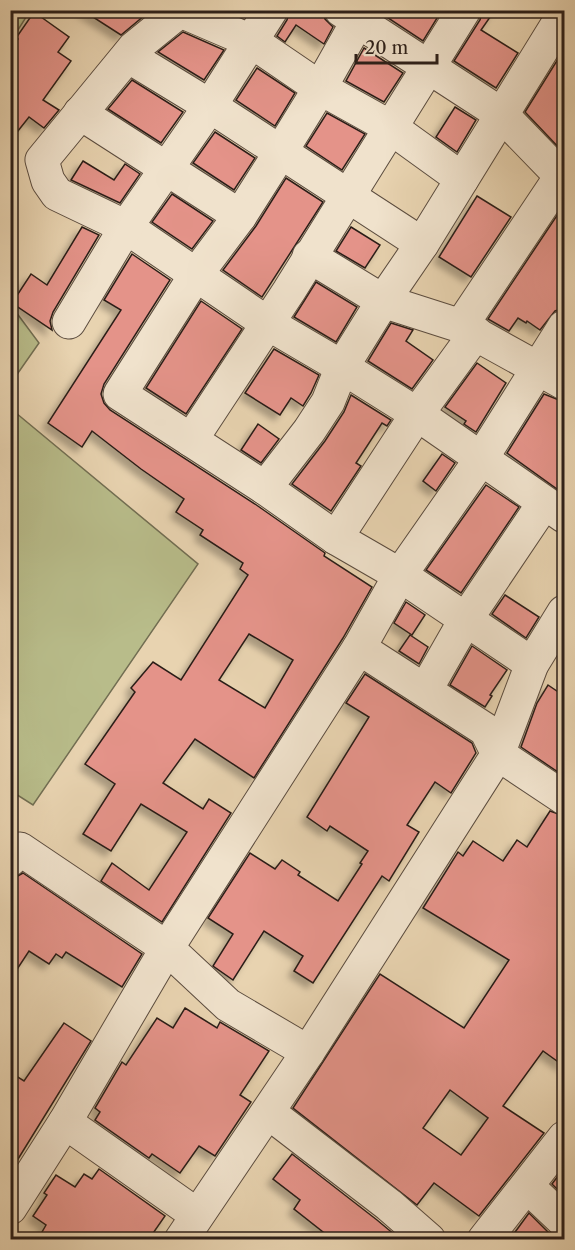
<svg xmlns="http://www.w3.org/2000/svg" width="575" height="1250" font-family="'Libre Caslon Text',serif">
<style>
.green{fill:#b8bc8a;stroke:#726e52;stroke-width:1.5}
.building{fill:#e49389;stroke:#2c1f19;stroke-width:1.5;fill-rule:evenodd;filter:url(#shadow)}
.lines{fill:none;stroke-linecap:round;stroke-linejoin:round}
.minor-casing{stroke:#5b4c3f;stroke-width:35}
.minor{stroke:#f0e2cc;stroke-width:33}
</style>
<defs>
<filter id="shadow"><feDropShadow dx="-5.5" dy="5.5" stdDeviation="3" flood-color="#0004"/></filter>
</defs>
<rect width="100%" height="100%" fill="#e8d3b0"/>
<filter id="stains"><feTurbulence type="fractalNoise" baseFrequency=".00333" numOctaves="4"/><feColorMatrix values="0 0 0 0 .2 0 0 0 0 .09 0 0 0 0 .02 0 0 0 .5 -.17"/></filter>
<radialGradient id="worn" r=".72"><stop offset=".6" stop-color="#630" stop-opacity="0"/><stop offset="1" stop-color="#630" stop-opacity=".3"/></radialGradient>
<g class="green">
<path d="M13 10 30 11 11 41V14Z"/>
<path d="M10 304 39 343 11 383 10 382Z"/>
<path d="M10 408 198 564 33 805 11 791Z"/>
</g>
<g class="building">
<path d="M82 10H151L121 35Z"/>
<path d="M290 10H323L325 19 333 27 324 44 296 25 285 42 277 36 287 20Z"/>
<path d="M383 10H442L423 41 382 14Z"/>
<path d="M483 10H495L481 30 518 53 496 88 454 61 480 20Z"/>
<path d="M34 12 69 37 58 52 71 61 43 100 59 110 44 128 29 117 10 141V51L18 39 16 38Z"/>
<path d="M183 32 224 50 204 80 158 52Z"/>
<path d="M364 48 403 73 384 102 346 81Z"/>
<path d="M558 59 564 63V153L525 112Z"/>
<path d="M257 68 295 93 275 126 236 100Z"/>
<path d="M132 80 183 112 161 143 108 109Z"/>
<path d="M455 107 476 120 457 152 436 137Z"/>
<path d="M327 113 365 134 342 170 306 146Z"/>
<path d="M215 132 255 158 234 190 193 163Z"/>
<path d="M83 161 114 180 125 164 140 174 120 203 71 180Z"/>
<path d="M286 178 323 202 262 297 223 270 256 226Z"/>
<path d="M172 194 213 221 192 249 152 222Z"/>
<path d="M477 196 511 217 471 277 439 257Z"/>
<path d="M564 205V308L555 311 540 330 527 321 526 323 518 318 509 331 488 319Z"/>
<path d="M82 227 99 235 53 312 50 321 52 330 12 303 31 274 47 285Z"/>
<path d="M351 227 380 245 365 268 336 251Z"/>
<path d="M132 254 170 280 104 384 101 394 104 403 110 410 255 504 325 553 324 556 372 587 343 638 254 778 195 739 163 783 203 809 209 799 231 813 162 922 101 881 112 863 149 890 187 832 141 804 111 851 83 834 115 784 85 764 135 692 131 688 153 662 181 680 248 575 240 569 243 563 200 535 203 530 176 512 184 499 141 469 92 431 82 447 48 423 121 310 104 300ZM249 634 293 660 265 708 219 680Z"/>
<path d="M316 282 357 307 336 342 294 317Z"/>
<path d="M201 301 242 329 186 414 146 388Z"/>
<path d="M391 323 413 330 406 341 433 360 412 389 368 361Z"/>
<path d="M274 349 319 375 311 393 303 406 291 398 280 415 245 393Z"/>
<path d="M477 363 506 383 476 432 464 424 466 421 445 407Z"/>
<path d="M544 394 564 402V494L507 453Z"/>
<path d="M351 395 391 420 387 426 382 423 356 463 361 466 331 511 292 484 325 441 344 412Z"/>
<path d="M258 424 279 439 261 463 241 450Z"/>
<path d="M442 454 455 463 436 491 423 481Z"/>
<path d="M486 485 519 507 461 593 426 570Z"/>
<path d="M505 595 539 617 526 638 492 614Z"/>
<path d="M406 602 425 615 412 635 394 623Z"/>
<path d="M410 635 428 647 419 664 399 651Z"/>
<path d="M472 646 507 670 490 695 492 696 485 707 450 685Z"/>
<path d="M365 674 472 743 476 753 451 793 435 782 407 825 419 832 389 881 382 876 313 983 294 971 303 956 264 931 233 980 213 966 233 934 208 918 250 853 275 869 282 860 300 872 298 875 338 901 362 864 360 863 368 851 330 826 327 831 307 817 369 717 346 703Z"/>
<path d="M548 685 564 696V776L521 747 537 703Z"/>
<path d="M550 811 564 816V1066L543 1051 503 1106 544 1133 479 1216 434 1183 417 1205 293 1108 380 974 464 1028 509 960 423 908 458 852 463 856 473 841 503 861 517 840 527 847ZM450 1090 488 1118 461 1155 423 1128Z"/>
<path d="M23 873 142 954 122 987 66 952 62 958 56 954 49 964 29 951 10 980V883L14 878Z"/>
<path d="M185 1008 217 1028 220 1022 269 1051 240 1095 251 1102 215 1156 199 1146 180 1173 152 1154 149 1158 95 1120 100 1112 95 1108 122 1062 126 1065 157 1018 173 1028Z"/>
<path d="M64 1023 91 1041 10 1172V1072L24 1081Z"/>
<path d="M292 1154 377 1220 395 1235 392 1239H332L294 1209 300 1200 273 1179Z"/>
<path d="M564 1168V1196L552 1184Z"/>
<path d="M99 1169 165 1216 149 1239H38L46 1225 33 1216 47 1195 44 1193 56 1175 75 1187 84 1174 92 1179Z"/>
<path d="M529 1213 550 1234 545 1239H510Z"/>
</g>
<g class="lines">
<defs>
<g id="minor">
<path d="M181 10 134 48 42 160 48 181 57 194 126 227 267 323 342 367 417 414 564 516"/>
<path d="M341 10 501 114 564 179"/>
<path d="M364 10 320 88 280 153 240 216 195 276 120 394 265 488 336 538 400 575 532 664"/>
<path d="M181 11 251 41 320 88 390 127 462 179"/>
<path d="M128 56 210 106 422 244"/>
<path d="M80 113 240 216"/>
<path d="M309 256 383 301 461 326 564 383"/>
<path d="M69 322 126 227 210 106 271 10"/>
<path d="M461 326 564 172"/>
<path d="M191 440 289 291 464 10"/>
<path d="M265 488 309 431 328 402 342 367 383 301 422 244 564 14"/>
<path d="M336 538 417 414 476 333"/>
<path d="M359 648 486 730 498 754 564 798"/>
<path d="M426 689 466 619 544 503"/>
<path d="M10 860 20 849 167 948 228 1005 308 1052"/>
<path d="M268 1112 389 1205 429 1240"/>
<path d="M65 1122 197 1215"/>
<path d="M527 1186 564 1221"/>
<path d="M10 1208 65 1122 167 948 359 648 400 575 481 459 564 327"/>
<path d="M181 1240 308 1052 498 754 532 664 564 612"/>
<path d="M484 1240 564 1138"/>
</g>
</defs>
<use href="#minor" class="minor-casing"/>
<use href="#minor" class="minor"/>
</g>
<rect width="575" height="1250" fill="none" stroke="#e8d3b0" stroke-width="36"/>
<rect x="12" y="12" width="551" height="1226" fill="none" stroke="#2c1f19" stroke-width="3"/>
<rect x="18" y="18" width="539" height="1214" fill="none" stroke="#2c1f19" stroke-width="1.5"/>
<path d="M356 54v9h81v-9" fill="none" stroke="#2c1f19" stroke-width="3"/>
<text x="365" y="54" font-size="18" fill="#2c1f19" stroke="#f0e2cc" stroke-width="4.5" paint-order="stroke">20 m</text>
<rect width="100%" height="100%" filter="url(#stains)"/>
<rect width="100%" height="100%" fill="url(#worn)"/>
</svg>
